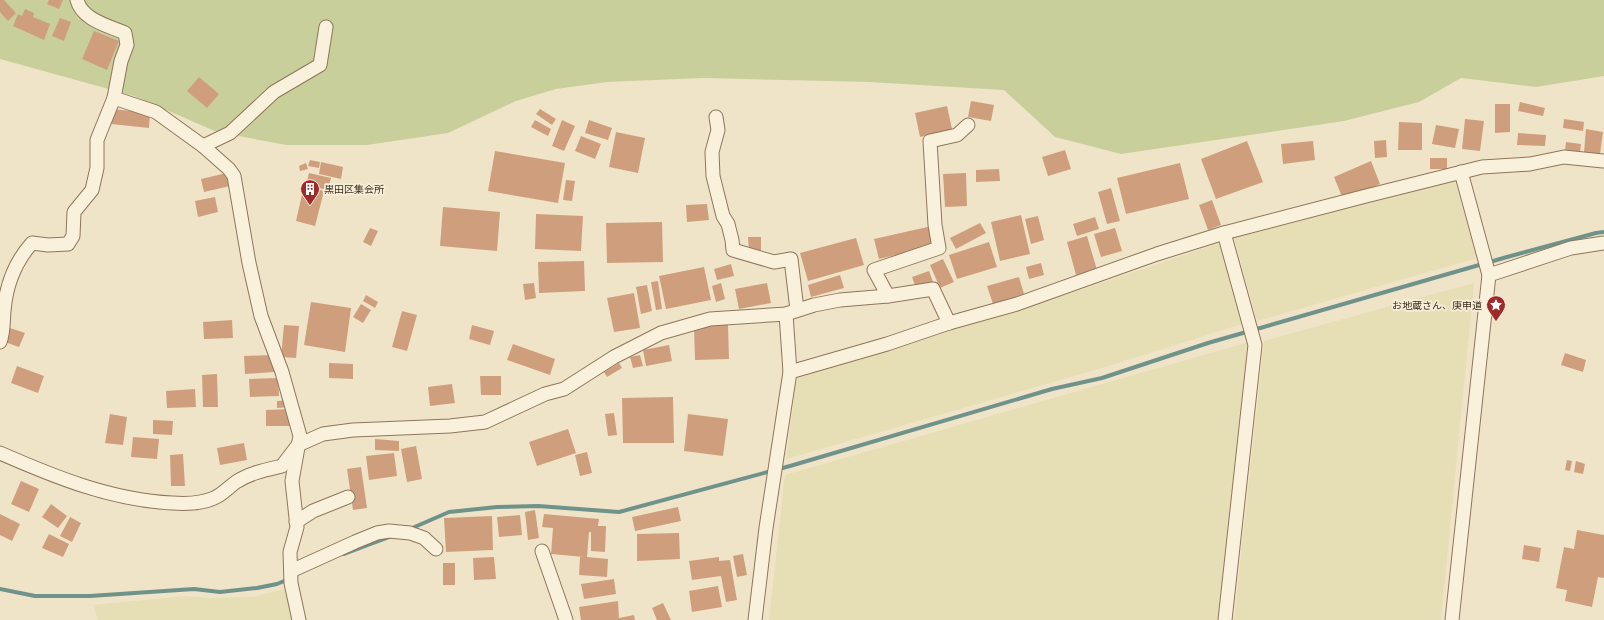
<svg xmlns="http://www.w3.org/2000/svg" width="1604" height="620" font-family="'Playfair Display','Noto Sans JP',serif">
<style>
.farmland{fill:#e6deb5}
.green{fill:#c9cf9b}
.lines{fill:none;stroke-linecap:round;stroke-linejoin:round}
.stream{stroke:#6f938a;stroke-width:4}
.building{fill:#cf9f7d}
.minor-casing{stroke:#8d765c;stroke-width:15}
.minor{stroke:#faf1dc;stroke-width:13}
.labels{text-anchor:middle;stroke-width:3.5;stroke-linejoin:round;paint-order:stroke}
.poi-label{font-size:10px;fill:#3d2e20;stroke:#f7eed8;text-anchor:start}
</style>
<rect width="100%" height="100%" fill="#f0e4c8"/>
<g class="farmland">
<path d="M1455 181 1477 258 1257 321 1234 238Z"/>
<path d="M1219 243 1242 324 1102 368 786 459 797 377 1075 292Z"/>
<path d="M1474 283 1441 620H1234L1264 341Z"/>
<path d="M1249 342 1218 620H769L785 475Z"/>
<path d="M285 588 292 620H98L93 605 185 596 206 598 255 597Z"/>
</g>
<path class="green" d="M0 0H1604V76L1536 87 1461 78 1419 102 1344 121 1121 154 1055 137 1004 90 869 82 703 78 607 82 556 89 516 101 448 133 367 145H286L217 132 134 96 0 59Z"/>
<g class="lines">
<g class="stream">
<path d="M410 529 449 512 497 507 538 506 619 512 790 466 1052 389 1102 378 1208 343 1507 257 1596 233 1604 232"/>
<path d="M344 554 392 536"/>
<path d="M0 589 35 596H90L194 589 220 592 257 588 277 584 289 579"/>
</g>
</g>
<g class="building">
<path d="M0 0H4L16 13 8 21 0 12Z"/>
<path d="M49 0H63L59 9 47 4Z"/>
<path d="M25 9 34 13 33 17 50 24 44 40 13 26 18 14 22 16Z"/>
<path d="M60 18 71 22 64 41 52 36Z"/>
<path d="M94 31 119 41 107 70 82 59Z"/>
<path d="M199 77 219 94 207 108 187 91Z"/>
<path d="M971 101 994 105 991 121 968 117Z"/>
<path d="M1520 102 1545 108 1543 116 1518 111Z"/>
<path d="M1495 104H1510V132L1495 133Z"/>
<path d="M947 106 952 129 920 137 915 113Z"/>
<path d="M113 109 150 113 149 128 111 124Z"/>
<path d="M540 109 556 119 552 125 536 114Z"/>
<path d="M1465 119 1484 121 1480 151 1462 149Z"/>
<path d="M1564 119 1584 122 1583 131 1563 128Z"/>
<path d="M535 120 551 129 548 136 531 127Z"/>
<path d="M562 120 575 126 564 151 552 146Z"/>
<path d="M589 120 612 128 608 140 585 133Z"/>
<path d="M1399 122 1422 123V150H1398Z"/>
<path d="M1436 125 1459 129 1455 148 1432 144Z"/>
<path d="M1586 129 1603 132 1600 154 1584 152Z"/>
<path d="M616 132 645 138 638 173 609 167Z"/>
<path d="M1518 133 1546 135 1545 146 1517 145Z"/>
<path d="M581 136 601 144 595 159 575 151Z"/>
<path d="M1386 140 1387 157 1375 158 1374 141Z"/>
<path d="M1247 141 1263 182 1216 199 1201 159Z"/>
<path d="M1313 141 1315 160 1283 164 1281 144Z"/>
<path d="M1566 142 1581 144 1580 153 1565 151Z"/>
<path d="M1065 150 1071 169 1048 176 1042 157Z"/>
<path d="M495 151 565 163 558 203 488 191Z"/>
<rect x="1430" y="158" width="17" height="11"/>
<path d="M310 160 320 162 319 168 308 166Z"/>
<path d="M1371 161 1380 184 1343 199 1334 177Z"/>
<path d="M321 162 343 167 341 179 319 174Z"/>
<path d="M306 163 308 169 300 171 299 166Z"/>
<path d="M1180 163 1189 199 1126 214 1117 178Z"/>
<path d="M999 169 1000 181 976 182V170Z"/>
<path d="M227 173 230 186 204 192 201 179Z"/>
<path d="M309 173 331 178 328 190 306 185Z"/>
<path d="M966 173 967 206 945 207 943 174Z"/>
<path d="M566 180 575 181 572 201 563 200Z"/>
<path d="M304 186 324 191 315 226 296 221Z"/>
<path d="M1111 188 1120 221 1107 224 1098 192Z"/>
<path d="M215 197 218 212 198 217 195 201Z"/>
<path d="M1212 200 1221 225 1208 230 1199 205Z"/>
<path d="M707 204 709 220 687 222 686 205Z"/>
<path d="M443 207 500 212 497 251 440 246Z"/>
<path d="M536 214 583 216 581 251 535 249Z"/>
<path d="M1021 215 1030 254 1000 261 991 222Z"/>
<path d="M1038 216 1044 240 1031 244 1025 219Z"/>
<path d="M1095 217 1099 229 1077 236 1073 224Z"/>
<path d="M662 222 663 262 607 263 606 223Z"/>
<path d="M980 223 986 233 956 249 950 238Z"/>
<path d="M932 226 937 245 879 259 874 239Z"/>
<path d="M370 228 378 231 371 246 363 242Z"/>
<path d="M1115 228 1122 251 1101 257 1094 234Z"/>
<path d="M1087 236 1097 270 1076 275 1067 242Z"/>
<path d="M748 237H761V251H749Z"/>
<path d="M856 238 864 265 808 281 800 253Z"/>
<path d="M989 242 997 267 957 279 949 255Z"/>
<path d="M943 259 954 282 940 288 930 265Z"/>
<path d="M584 261 585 291 539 293 538 262Z"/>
<path d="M1041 263 1044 275 1029 279 1026 267Z"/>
<path d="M731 264 734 276 717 280 714 269Z"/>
<path d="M704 267 711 300 666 309 659 276Z"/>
<path d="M929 271 933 282 916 288 912 277Z"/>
<path d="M840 275 844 288 811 297 808 285Z"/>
<path d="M1019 277 1024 294 993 304 987 286Z"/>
<path d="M658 281 662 309 656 310 651 282Z"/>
<path d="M534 283 536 298 525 300 523 284Z"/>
<path d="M721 283 725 299 716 302 712 286Z"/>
<path d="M767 283 771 303 739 309 735 289Z"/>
<path d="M647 285 652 311 641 314 636 287Z"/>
<path d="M634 293 640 328 614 332 607 298Z"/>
<path d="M366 295 378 302 375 308 363 301Z"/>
<path d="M311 302 351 308 345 352 304 345Z"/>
<path d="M361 304 371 310 363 323 353 317Z"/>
<path d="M402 311 417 315 407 351 392 347Z"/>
<path d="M232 320 233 338 204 339 203 322Z"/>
<path d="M284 325 299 326 296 358 281 357Z"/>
<path d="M472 325 494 331 490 345 469 339Z"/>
<path d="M728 325 729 359 695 360 694 326Z"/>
<path d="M10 328 25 333 19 347 5 342Z"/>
<path d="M513 344 555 359 550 375 507 360Z"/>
<path d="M669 345 672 361 646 366 643 350Z"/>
<path d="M1565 353 1586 360 1583 372 1561 365Z"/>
<path d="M272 355 274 372 245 374 244 356Z"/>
<path d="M640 355 643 366 633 368 630 357Z"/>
<path d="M329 363 353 364V379L329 378Z"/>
<path d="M619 363 622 368 607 377 604 372Z"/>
<path d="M17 366 44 376 38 393 11 383Z"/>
<path d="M217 374 218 407H203L202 375Z"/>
<path d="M480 376H501V395H481Z"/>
<path d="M278 378 279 396 250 397 249 379Z"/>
<path d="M452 384 455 403 430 406 428 387Z"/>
<path d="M195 389 196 407 167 408 166 391Z"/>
<path d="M673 397 674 443H623L622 398Z"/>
<path d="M290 400V407L277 408V401Z"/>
<path d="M291 409 292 426H266V410Z"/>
<path d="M614 413 617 435 608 436 605 414Z"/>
<path d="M110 414 127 417 123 445 105 443Z"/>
<path d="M688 414 728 419 723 456 684 451Z"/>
<path d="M153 420 173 421 172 435 153 434Z"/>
<path d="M568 429 576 453 537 466 529 442Z"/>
<path d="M133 437 159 439 157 459 131 457Z"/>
<path d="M375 439 399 441V451L375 450Z"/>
<path d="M244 443 247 460 220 465 217 448Z"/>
<path d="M416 446 422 479 407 482 401 449Z"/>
<path d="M587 452 592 473 580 476 575 455Z"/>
<path d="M394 453 397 476 369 480 366 456Z"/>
<path d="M183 454 185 486H171L170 455Z"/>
<path d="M1567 460 1572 461 1570 471 1565 470Z"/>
<path d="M1576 461 1585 464 1583 474 1574 472Z"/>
<path d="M361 467 367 508 353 510 347 469Z"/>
<path d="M21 481 39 489 29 512 11 504Z"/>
<path d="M51 504 67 516 58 528 42 517Z"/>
<path d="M678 507 681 521 635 531 632 517Z"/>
<path d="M535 510 539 538 528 540 525 512Z"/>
<path d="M0 514 20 524 12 541 0 535Z"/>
<path d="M544 514 599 519 598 526H606L605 552 591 551V532H589L587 557 608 559 607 577 579 575 580 557H584L551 554 553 528 542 527Z"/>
<path d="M520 515 522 535 499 537 497 517Z"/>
<path d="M492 516 493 550 446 552 444 518Z"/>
<path d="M70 517 81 523 72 542 60 536Z"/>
<path d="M1577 530 1604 535V578L1598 577 1592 607 1565 601 1567 590 1556 588 1564 547 1574 549Z"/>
<path d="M679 533 680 559 637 561V534Z"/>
<path d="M49 534 69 544 63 557 42 548Z"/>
<path d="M1524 545 1541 548 1539 562 1522 559Z"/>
<path d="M743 554 747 575 737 577 733 556Z"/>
<path d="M494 557 496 579 474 580 473 558Z"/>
<path d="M719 557V561L730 560 737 600 726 602 721 576 692 580 689 561Z"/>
<rect x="443" y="563" width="12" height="22"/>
<path d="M614 579 616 594 584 599 581 584Z"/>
<path d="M718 586 722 607 692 612 689 591Z"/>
<path d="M618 601 619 618 634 615 635 620H581L579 607Z"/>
<path d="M663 603 671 620H657L652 608Z"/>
</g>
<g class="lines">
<defs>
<g id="minor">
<path d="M114 98 156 112 203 146 229 169 234 176 249 263 261 316 282 372 300 436 292 481 297 527 290 552 291 583 299 620"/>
<path d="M716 117 718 130 712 152 713 176 723 216 728 224 732 240 733 250 774 262 791 259 797 310"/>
<path d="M203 146 230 133 274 92 320 65 326 27"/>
<path d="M1224 233 1255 345 1225 620"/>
<path d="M1489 275 1571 248 1604 243"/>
<path d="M888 296 874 270 939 248 935 225 930 141 957 135 968 125"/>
<path d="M0 342C4 331 3 322 4 311 6 286 15 262 32 243L48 245 68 244 73 236 74 212 92 190 97 168V140L114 98 121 61 127 45 125 33C109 26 82 20 77 0"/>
<path d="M790 372 887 344 949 323 1017 304 1157 254 1224 233 1366 196 1482 167 1530 164 1564 157 1603 161"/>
<path d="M0 453C55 477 111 500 172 503 186 504 201 504 214 498 222 495 229 487 236 482 250 473 265 470 282 466L298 445 323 434 353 430 450 426 485 422 545 394 564 389 614 357 661 333 710 319 786 314 814 305 840 300 888 296 933 289 949 323"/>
<path d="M296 522 313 511 348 497"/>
<path d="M542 551 566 620"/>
<path d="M291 571 355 542 377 533 389 531 410 533 424 538 436 549"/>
<path d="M755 620 766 528 790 372 786 314"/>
<path d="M1452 620 1489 275 1461 172"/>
</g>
</defs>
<use href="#minor" class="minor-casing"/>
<use href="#minor" class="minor"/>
</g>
<defs>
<symbol id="building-pin" viewBox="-11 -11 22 30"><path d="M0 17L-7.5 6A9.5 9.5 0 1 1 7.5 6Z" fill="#9e2a2b" stroke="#f7eed8"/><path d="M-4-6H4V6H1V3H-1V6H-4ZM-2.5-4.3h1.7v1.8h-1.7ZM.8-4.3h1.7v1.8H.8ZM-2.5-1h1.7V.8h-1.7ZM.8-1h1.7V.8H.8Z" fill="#fff"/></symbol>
<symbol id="sight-pin" viewBox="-11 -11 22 30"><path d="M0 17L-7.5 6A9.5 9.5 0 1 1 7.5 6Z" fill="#9e2a2b" stroke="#f7eed8"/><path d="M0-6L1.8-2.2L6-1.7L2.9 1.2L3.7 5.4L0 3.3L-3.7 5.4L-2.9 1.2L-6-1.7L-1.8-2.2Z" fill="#fff"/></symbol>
</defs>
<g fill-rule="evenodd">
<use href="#building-pin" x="299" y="178" width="22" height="30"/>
<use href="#sight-pin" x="1485" y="294" width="22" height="30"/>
</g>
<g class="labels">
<g class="poi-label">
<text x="324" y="193">黒田区集会所</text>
<text x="1482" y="309" text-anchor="end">お地蔵さん、庚申道</text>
</g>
</g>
</svg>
